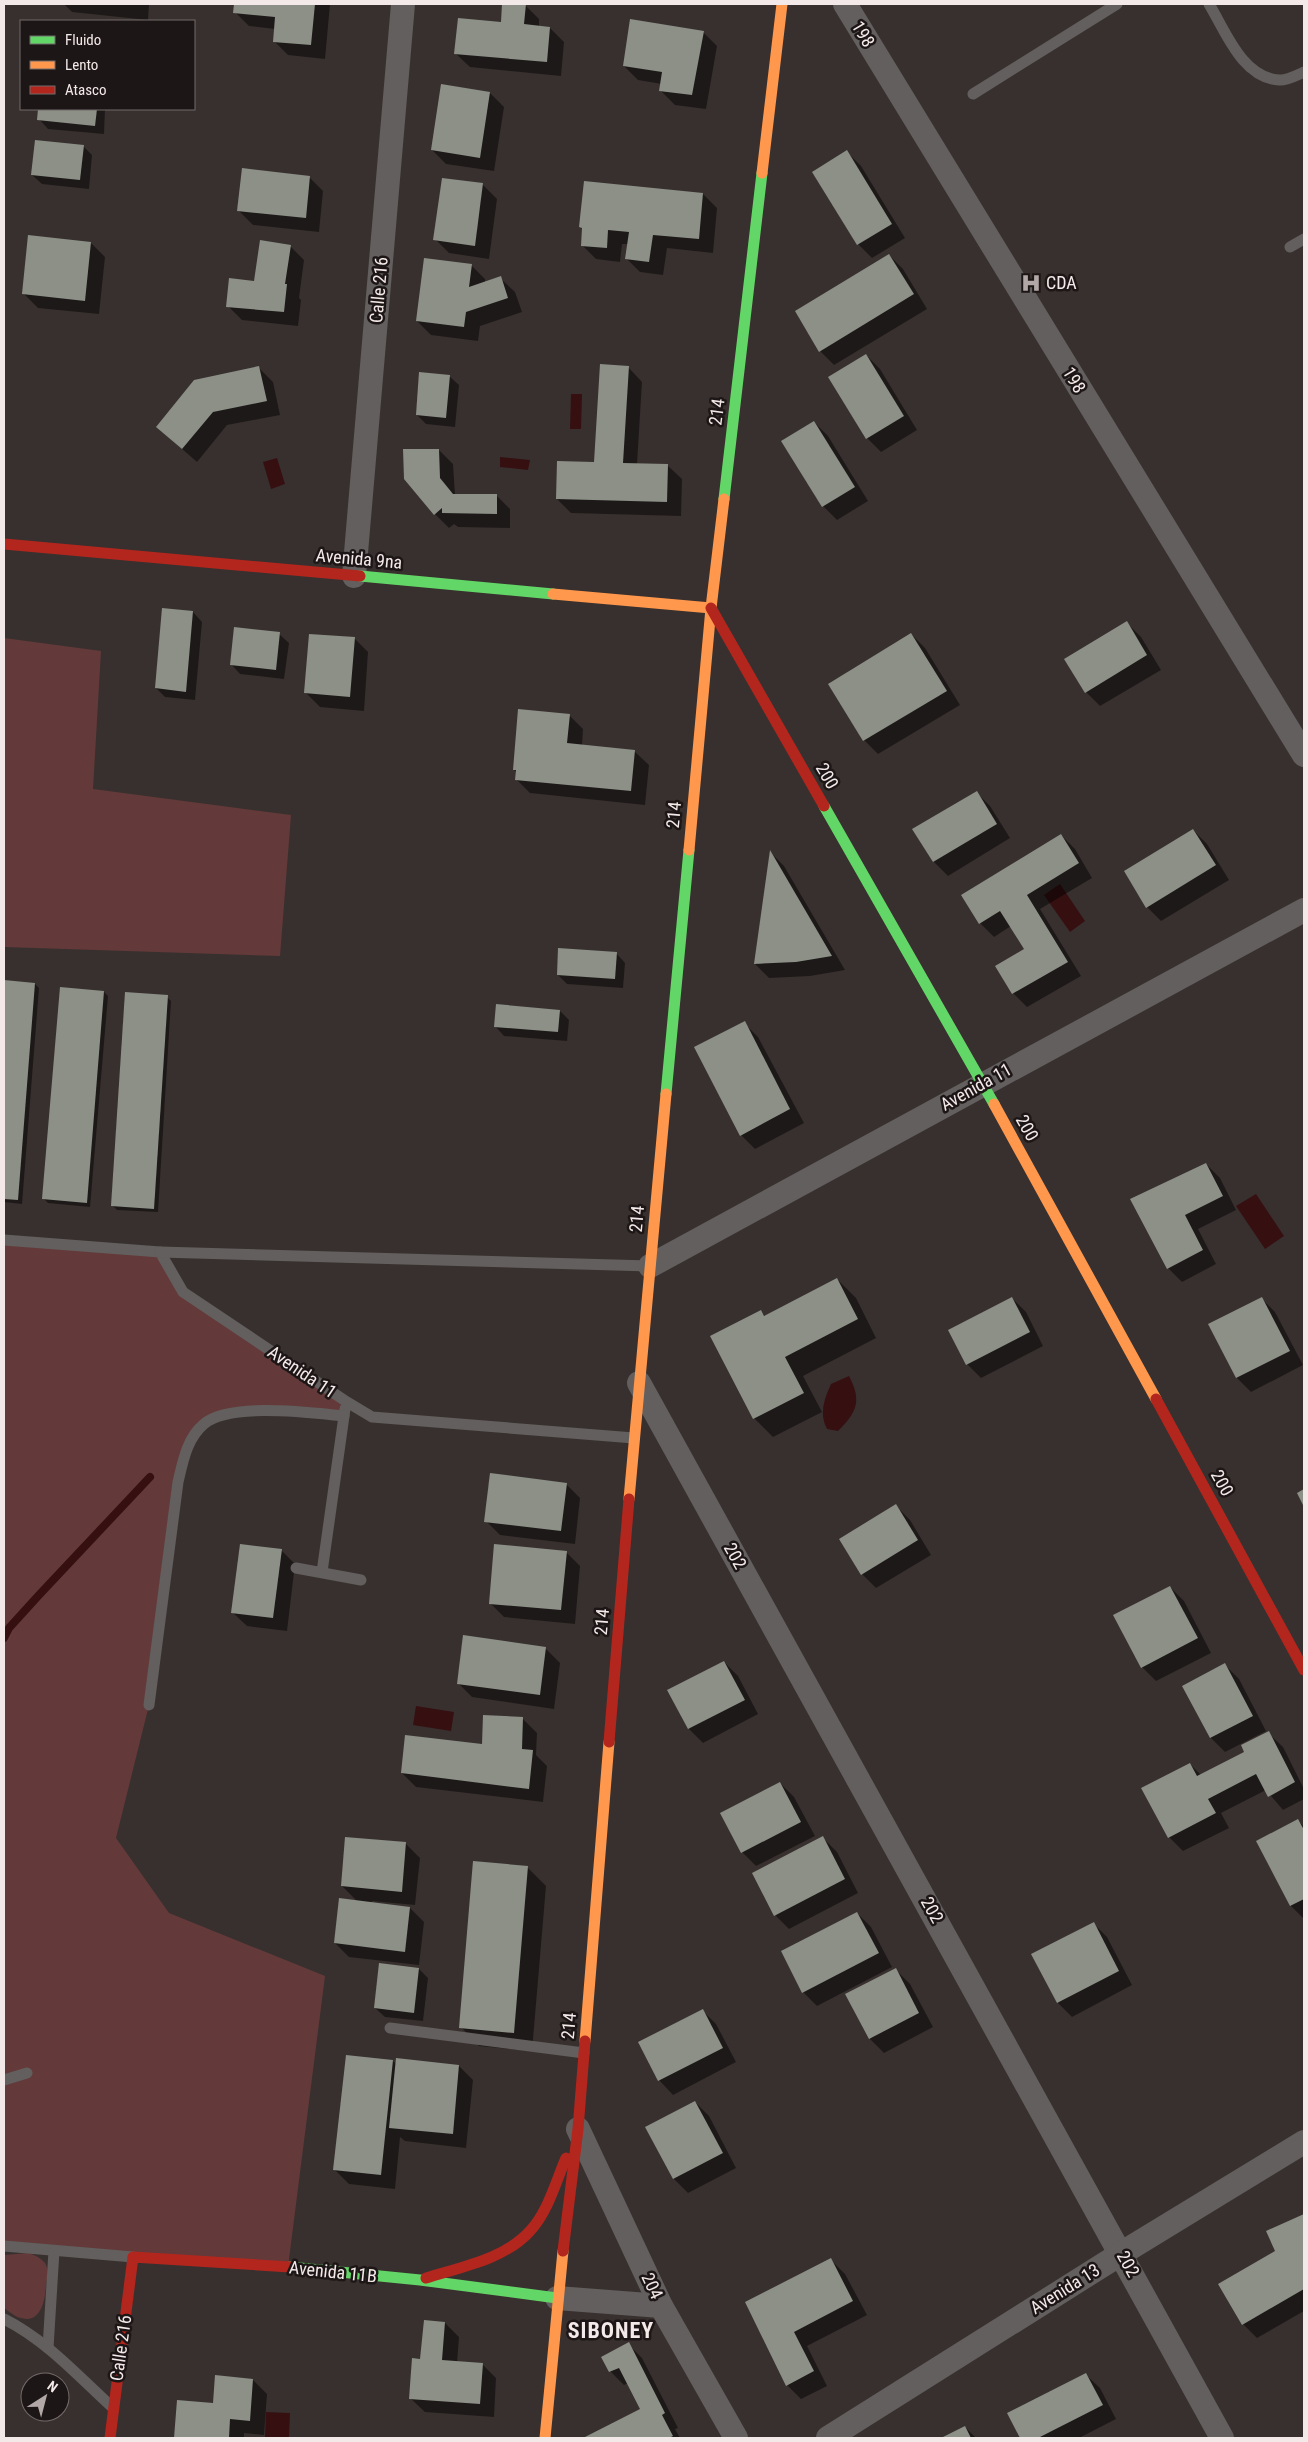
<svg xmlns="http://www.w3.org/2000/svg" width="1308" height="2442" font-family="'Roboto Condensed',sans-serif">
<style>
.green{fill:#633a39}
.water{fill:#360f11}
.shadow{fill:#0007}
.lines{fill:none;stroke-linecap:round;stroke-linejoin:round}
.stream{stroke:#360f11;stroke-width:8}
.building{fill:#8c9087}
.lane{stroke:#625f5e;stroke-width:11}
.street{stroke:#625f5e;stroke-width:24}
.fast{stroke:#63d668;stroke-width:11}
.slow{stroke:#ff974d;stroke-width:11}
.jam{stroke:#b3261e;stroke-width:11}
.labels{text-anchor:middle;stroke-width:5;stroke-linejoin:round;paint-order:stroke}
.street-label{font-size:18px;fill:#f4e9e9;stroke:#1d1616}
.poi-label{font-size:18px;fill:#f4e9e9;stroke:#1d1616;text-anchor:start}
.district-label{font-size:22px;font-weight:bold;letter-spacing:1px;fill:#f4e9e9;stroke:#1d1616}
</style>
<rect width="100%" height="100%" fill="#38302e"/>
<g class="green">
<path d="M4 638 101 651 93 789 291 815 280 956 4 947Z"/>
<path d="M4 1244 160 1252 184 1292 347 1402 344 1416 254 1411 206 1423 187 1449 149 1705 116 1838 169 1913 325 1976 288 2267 4 2244Z"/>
<path d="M28 2253C34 2255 40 2257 45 2263 49 2269 47 2279 46 2286 45 2300 41 2324 21 2318 15 2317 9 2311 4 2308V2255Z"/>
</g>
<g class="water">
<path d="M571 394H582L581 429H570Z"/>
<path d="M500 457 530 460 528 470 500 467Z"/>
<path d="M277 458 285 484 271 489 263 462Z"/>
<path d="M1060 884 1085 921 1070 932 1044 895Z"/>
<path d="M1256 1194 1284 1236 1265 1249 1236 1206Z"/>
<path d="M849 1376C862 1401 857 1412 838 1431L827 1429C819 1414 824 1399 831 1384Z"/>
<path d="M416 1706 454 1712 451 1731 413 1725Z"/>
<path d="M266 2412 290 2413 289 2438H265Z"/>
</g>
<g class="shadow">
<path d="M64 4H149L148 20 72 12Z"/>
<path d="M236 4H330L325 59 288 55 274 41 275 29 249 26 235 12Z"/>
<path d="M503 4 525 5 539 19V27L550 28 564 42 561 76 470 67 455 53 502 23Z"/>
<path d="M703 32 717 46 706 109 675 105 661 91 662 84 638 80 624 66Z"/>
<path d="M490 93 504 107 494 171 446 164 432 150Z"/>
<path d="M40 109H105L104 134 48 129 39 119Z"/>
<path d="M83 146 92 155 89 189 42 184 32 175Z"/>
<path d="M847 152 861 166 905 238 872 258 858 244Z"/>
<path d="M309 177 323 191 319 232 253 225 239 211Z"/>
<path d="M443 179 483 185 497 199 489 259 449 253 435 239Z"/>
<path d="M703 194 717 208 713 253 667 248 663 275 640 272 626 258 628 244H622L620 262 596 259 582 245 583 230 581 227Z"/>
<path d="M91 243 105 257 99 314 38 308 24 294Z"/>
<path d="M290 246 304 260 299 298 301 300 298 326 242 320 228 306 255 282Z"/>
<path d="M889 255 903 269 927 309 834 365 820 351Z"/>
<path d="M471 265 485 279V283L500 278 515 292 522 312 480 326 478 341 431 335 417 321Z"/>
<path d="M866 355 880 369 917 430 881 452 867 438 829 377Z"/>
<path d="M628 367 642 382 637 464 667 465 682 479 681 516 571 513 557 499 595 463Z"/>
<path d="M259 368 273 382 280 415 227 425 197 462 157 427Z"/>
<path d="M449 376 459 385 455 427 426 424 417 415Z"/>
<path d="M814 422 828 436 868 501 837 520 823 506Z"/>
<path d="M439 450 453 464 455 495H496L510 509V528L458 527 454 524 449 528 435 514Z"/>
<path d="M193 612 202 622 195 700 165 697 156 688Z"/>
<path d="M1127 623 1141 637 1161 670 1100 706 1086 692 1066 659Z"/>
<path d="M279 634 289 643 284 679 240 674 231 664Z"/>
<path d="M911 634 925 648 960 705 878 754 864 740Z"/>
<path d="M354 638 368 652 364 711 320 707 306 693Z"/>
<path d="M569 715 583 729 582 746 634 751 649 765 645 805 530 793 516 779 517 772 514 770Z"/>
<path d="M976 792 990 806 1010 838 948 876 934 862 914 830Z"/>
<path d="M1193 830 1207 844 1229 880 1161 921 1147 907Z"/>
<path d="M1061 835 1075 849 1092 878 1040 909 1081 976 1027 1007 1013 993 997 967 1026 949 1011 926 994 937 980 923Z"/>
<path d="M771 853 784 866 845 970 810 976 769 978 755 964Z"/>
<path d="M616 953 625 963 623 988 567 984 558 975Z"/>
<path d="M4 981 35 984 39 988 22 1204 4 1202Z"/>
<path d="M104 992 108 996 90 1207 48 1203 44 1199Z"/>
<path d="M167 997 171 1001 158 1212 117 1210 113 1206Z"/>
<path d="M560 1011 569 1020 567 1041 504 1036 495 1026Z"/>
<path d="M744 1023 758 1037 804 1123 755 1149 741 1135Z"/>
<path d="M1206 1164 1220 1178 1236 1210 1198 1229 1216 1264 1182 1282 1168 1268 1132 1200Z"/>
<path d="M837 1279 856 1298 876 1338 803 1376 822 1412 773 1437 754 1418 761 1312 765 1316Z"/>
<path d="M1012 1298 1026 1312 1043 1346 981 1378 967 1364Z"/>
<path d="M1261 1298 1275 1312 1303 1365 1251 1392 1237 1378 1210 1325Z"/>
<path d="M566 1484 580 1498 575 1544 500 1535 486 1521Z"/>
<path d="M896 1506 910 1520 931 1555 876 1588 862 1574Z"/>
<path d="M281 1550 295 1564 287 1631 247 1626 232 1612Z"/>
<path d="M566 1552 580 1566 575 1624 504 1617 490 1603Z"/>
<path d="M1170 1587 1184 1601 1211 1653 1156 1681 1142 1667Z"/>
<path d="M546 1649 560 1663 554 1709 472 1697 458 1683Z"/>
<path d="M724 1662 738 1676 758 1714 703 1743 689 1729Z"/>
<path d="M1225 1665 1239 1679 1266 1731 1225 1752 1211 1738 1184 1686Z"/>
<path d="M523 1719 537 1733 536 1755 547 1766 543 1802 416 1787 402 1773 483 1746Z"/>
<path d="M1268 1733 1283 1747 1304 1789V1799L1283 1810 1266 1790 1221 1813 1229 1828 1183 1851 1169 1837 1190 1764 1201 1775 1246 1752Z"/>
<path d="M780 1783 794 1797 815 1836 756 1866 742 1852Z"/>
<path d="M1298 1820 1304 1827V1919L1291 1906 1257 1841Z"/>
<path d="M823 1838 837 1852 858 1893 789 1929 775 1915Z"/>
<path d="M406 1844 420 1858 415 1905 372 1901V1904L410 1908 424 1922 419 1965 349 1957 335 1943 358 1902 342 1886Z"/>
<path d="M527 1867 546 1886 532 2051 479 2046 461 2027Z"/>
<path d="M857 1913 871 1927 892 1967 817 2006 803 1992Z"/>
<path d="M1093 1923 1107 1937 1132 1985 1072 2017 1058 2003Z"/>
<path d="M419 1969 428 1978 423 2021 385 2017 375 2008Z"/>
<path d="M896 1970 910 1984 933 2027 884 2053 870 2039 847 1995Z"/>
<path d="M702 2010 716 2024 736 2062 673 2095 659 2080 639 2043Z"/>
<path d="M347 2056 393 2061 397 2065 459 2066 473 2080 466 2148 405 2141 400 2137 395 2189 349 2184 335 2170Z"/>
<path d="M695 2102 709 2116 736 2168 688 2193 674 2179 647 2127Z"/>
<path d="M1304 2215V2311L1257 2338 1243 2324 1277 2251 1268 2232Z"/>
<path d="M831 2260 845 2274 867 2315 807 2346 827 2386 801 2399 787 2385 746 2303Z"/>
<path d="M445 2323 459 2337 457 2363 482 2364 496 2378 494 2417 425 2412 410 2398 421 2360Z"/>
<path d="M628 2344 642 2358 678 2428 675 2429 680 2438H586L642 2409 628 2383 624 2385 610 2371Z"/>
<path d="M1085 2374 1100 2388 1116 2419 1079 2438H1022L1009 2414Z"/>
<path d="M253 2380 267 2394 264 2435 244 2433V2438H176L179 2401 214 2404Z"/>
<path d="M965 2427 976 2438H944Z"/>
</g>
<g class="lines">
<path class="stream" d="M4 1638 9 1628 39 1595 150 1477"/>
</g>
<g class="building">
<path d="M234 4H315L311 45 273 42 275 17 233 13Z"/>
<path d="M502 4H526L524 24 550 27 547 62 454 54 458 18 501 22Z"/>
<path d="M630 19 704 31 692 95 659 91 662 72 623 66Z"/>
<path d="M441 84 490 92 480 158 431 150Z"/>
<path d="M38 109H97L95 126 37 120Z"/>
<path d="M35 140 84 145 80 180 31 175Z"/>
<path d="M847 150 892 224 857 245 812 172Z"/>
<path d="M242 168 310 176 306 218 237 211Z"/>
<path d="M442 178 483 183 475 246 433 240Z"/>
<path d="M584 181 703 193 699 239 653 235 649 262 625 259 629 232 608 230 607 248 581 246 582 228 579 227Z"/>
<path d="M28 235 91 242 85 301 22 294Z"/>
<path d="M260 240 291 245 285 284H287L284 312 226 307 229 278 254 281Z"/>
<path d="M889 254 914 294 819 352 795 311Z"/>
<path d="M424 258 472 264 469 287 501 276 508 298 466 312 464 327 416 321Z"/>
<path d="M866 354 904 416 866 439 828 377Z"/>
<path d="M600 364 629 366 623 463 668 464 667 502 556 499 557 461 594 462Z"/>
<path d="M259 366 267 401 213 412 182 449 156 427 194 380Z"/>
<path d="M419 372 450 375 446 418 416 415Z"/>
<path d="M814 421 855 487 822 507 781 441Z"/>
<path d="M403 449H439L440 478 453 494H497V514L442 513V508L434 515 404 479Z"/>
<path d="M162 608 193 611 186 692 155 688Z"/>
<path d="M1127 621 1147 655 1085 693 1064 659Z"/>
<path d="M234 627 280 632 276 670 230 665Z"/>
<path d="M911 633 947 691 863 741 828 684Z"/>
<path d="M309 634 355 637 350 697 304 693Z"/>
<path d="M518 709 570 714 567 743 635 750 631 791 515 780 516 770H513Z"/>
<path d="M977 791 997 824 933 862 912 829Z"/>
<path d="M1193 829 1216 865 1146 908 1124 871Z"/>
<path d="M1061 834 1079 863 1027 895 1068 962 1012 994 995 966 1024 949 1000 911 979 924 961 895Z"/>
<path d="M770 850 832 956 796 962 754 964Z"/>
<path d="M558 948 617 952 615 979 557 975Z"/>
<path d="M4 980 35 983 18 1200 4 1199Z"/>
<path d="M60 987 104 991 87 1203 42 1199Z"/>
<path d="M125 992 168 995 154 1209 111 1206Z"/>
<path d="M496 1004 560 1010 558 1032 494 1027Z"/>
<path d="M745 1021 790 1109 740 1136 694 1047Z"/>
<path d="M1206 1163 1223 1196 1185 1215 1203 1250 1167 1269 1130 1199Z"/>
<path d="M837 1278 858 1319 785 1357 804 1393 753 1419 710 1336 761 1310 764 1316Z"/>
<path d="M1012 1297 1030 1332 966 1365 948 1330Z"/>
<path d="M1262 1297 1290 1351 1236 1378 1208 1324Z"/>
<path d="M490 1473 567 1483 561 1531 484 1522Z"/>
<path d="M1304 1489V1507L1297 1493Z"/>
<path d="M896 1504 918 1540 861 1575 839 1539Z"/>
<path d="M240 1544 282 1549 273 1618 231 1613Z"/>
<path d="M494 1544 567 1551 561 1610 489 1604Z"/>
<path d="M1170 1586 1198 1638 1141 1668 1113 1615Z"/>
<path d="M463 1635 546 1647 540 1695 457 1684Z"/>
<path d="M724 1661 745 1700 688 1729 667 1690Z"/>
<path d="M1225 1663 1253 1716 1210 1738 1182 1686Z"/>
<path d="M483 1715 523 1717 522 1749 533 1750 529 1789 401 1773 405 1735 482 1744Z"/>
<path d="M1269 1731 1295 1782 1268 1797 1256 1774 1208 1799 1216 1813 1168 1838 1141 1788 1190 1763 1197 1776 1244 1752 1241 1745Z"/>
<path d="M780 1782 801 1822 741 1853 720 1813Z"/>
<path d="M1298 1819 1304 1830V1899L1290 1906 1256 1841Z"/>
<path d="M823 1836 845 1879 774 1916 752 1873Z"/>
<path d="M345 1837 406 1842 402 1892 341 1886Z"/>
<path d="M473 1861 528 1866 514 2033 459 2028Z"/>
<path d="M339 1898 410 1907 405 1952 334 1943Z"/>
<path d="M857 1912 879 1953 802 1993 781 1951Z"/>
<path d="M1094 1922 1119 1971 1057 2003 1031 1954Z"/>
<path d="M379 1963 419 1968 414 2013 374 2008Z"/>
<path d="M896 1968 919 2013 869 2039 845 1994Z"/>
<path d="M703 2009 723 2048 658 2081 638 2042Z"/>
<path d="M346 2055 393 2060 381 2175 333 2170Z"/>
<path d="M396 2058 459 2065 453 2134 389 2128Z"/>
<path d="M695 2101 723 2153 673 2179 645 2127Z"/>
<path d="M1304 2214V2289L1242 2325 1218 2284 1275 2251 1266 2231Z"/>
<path d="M831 2258 853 2301 794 2332 814 2371 786 2386 745 2302Z"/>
<path d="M424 2320 445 2322 442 2360 483 2363 480 2404 409 2399 412 2358 420 2359Z"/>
<path d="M629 2342 665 2413 662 2415 673 2436 669 2438H583L640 2409 619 2368 609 2372 601 2357Z"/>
<path d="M1086 2373 1103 2405 1038 2438H1020L1007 2413Z"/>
<path d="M215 2375 253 2379 250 2421 230 2419 229 2438H174L177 2400 213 2403Z"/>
<path d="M965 2426 971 2438H941Z"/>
</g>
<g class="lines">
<g class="lane">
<path d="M1209 4C1225 30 1242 78 1279 80 1286 81 1297 75 1304 72"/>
<path d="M973 94 1117 4"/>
<path d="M1290 247 1304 239"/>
<path d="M4 1240 160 1252 183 1292 347 1402 372 1417 634 1438"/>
<path d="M160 1252 650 1266"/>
<path d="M296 1568 361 1580"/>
<path d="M322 1572 345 1409"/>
<path d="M149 1705 178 1482C183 1461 187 1438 204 1424 230 1402 312 1413 344 1416"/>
<path d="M390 2028 584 2053"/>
<path d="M4 2080 27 2073"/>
<path d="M4 2246 133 2257"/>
<path d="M4 2319C46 2340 78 2376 112 2407"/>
<path d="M48 2348 54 2251"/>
</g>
<g class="street">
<path d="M845 4 1304 755"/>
<path d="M354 576 403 4"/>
<path d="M650 1266 1304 910"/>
<path d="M639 1383 1222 2438"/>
<path d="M578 2129 661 2306 736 2438"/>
<path d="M557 2298 661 2306"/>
<path d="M828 2438 1122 2253 1304 2142"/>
</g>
<g class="fast">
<path d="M724 499 762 173"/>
<path d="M360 576 553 594"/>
<path d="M824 806 994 1104"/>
<path d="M666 1094 689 850"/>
<path d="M290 2267 420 2280 557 2298"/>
</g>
<g class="slow">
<path d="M762 173 782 4"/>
<path d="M553 594 711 608"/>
<path d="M689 850 711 608 724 499"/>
<path d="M994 1104 1156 1399"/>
<path d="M629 1499 666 1094"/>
<path d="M585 2041 609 1742"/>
<path d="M545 2438 563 2251"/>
</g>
<g class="jam">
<path d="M4 544 360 576"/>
<path d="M711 608 824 806"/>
<path d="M1156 1399 1304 1670"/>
<path d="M609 1742 629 1499"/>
<path d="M563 2251 578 2129 585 2041"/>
<path d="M426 2278C461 2267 505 2259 530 2231 548 2212 556 2181 566 2158"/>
<path d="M110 2438 133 2257 290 2267"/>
</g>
</g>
<defs>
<symbol id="hospital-bare" viewBox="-9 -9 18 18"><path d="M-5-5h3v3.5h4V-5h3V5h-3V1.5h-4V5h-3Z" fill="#b2a8a8" stroke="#1d1616" stroke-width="2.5" paint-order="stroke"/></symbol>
</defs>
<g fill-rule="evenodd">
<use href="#hospital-bare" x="1017" y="269" width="28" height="28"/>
</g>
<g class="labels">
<g class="street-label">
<text transform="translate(863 34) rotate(59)" y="6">198</text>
<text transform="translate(379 290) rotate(-85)" y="6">Calle 216</text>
<text transform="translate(1074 380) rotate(59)" y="6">198</text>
<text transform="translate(717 412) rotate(-83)" y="6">214</text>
<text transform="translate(359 559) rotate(5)" y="6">Avenida 9na</text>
<text transform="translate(827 776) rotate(60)" y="6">200</text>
<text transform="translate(674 815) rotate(-85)" y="6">214</text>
<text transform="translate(976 1087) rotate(-29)" y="6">Avenida 11</text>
<text transform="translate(1027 1128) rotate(61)" y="6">200</text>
<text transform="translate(637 1219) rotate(-85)" y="6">214</text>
<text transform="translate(302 1372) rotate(34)" y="6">Avenida 11</text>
<text transform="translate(1222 1483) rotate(61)" y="6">200</text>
<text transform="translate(735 1556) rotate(61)" y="6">202</text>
<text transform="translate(602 1622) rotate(-85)" y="6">214</text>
<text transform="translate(932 1910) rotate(61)" y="6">202</text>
<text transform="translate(569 2026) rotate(-85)" y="6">214</text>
<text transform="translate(1128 2264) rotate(61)" y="6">202</text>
<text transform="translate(333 2272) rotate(6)" y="6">Avenida 11B</text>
<text transform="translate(652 2286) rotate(65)" y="6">204</text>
<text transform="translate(1065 2289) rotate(-32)" y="6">Avenida 13</text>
<text transform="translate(121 2348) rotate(-82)" y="6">Calle 216</text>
</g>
<g class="poi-label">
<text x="1046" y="289">CDA</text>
</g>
<g class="district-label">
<text x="611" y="2338">SIBONEY</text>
</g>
</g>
<rect width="1308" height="2442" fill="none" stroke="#f4e9e9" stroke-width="10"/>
<rect x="20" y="20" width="175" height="90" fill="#1d1616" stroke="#736a6a"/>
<rect x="30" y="36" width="25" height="8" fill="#63d668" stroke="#736a6a"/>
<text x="65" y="45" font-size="15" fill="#f4e9e9">Fluido</text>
<rect x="30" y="61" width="25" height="8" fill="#ff974d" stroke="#736a6a"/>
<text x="65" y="70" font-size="15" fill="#f4e9e9">Lento</text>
<rect x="30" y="86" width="25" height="8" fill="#b3261e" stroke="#736a6a"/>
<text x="65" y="95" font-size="15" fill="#f4e9e9">Atasco</text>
<g transform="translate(45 2397) rotate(36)"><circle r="24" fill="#1d1616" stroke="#736a6a"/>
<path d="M0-4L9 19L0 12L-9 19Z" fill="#b2a8a8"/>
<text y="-8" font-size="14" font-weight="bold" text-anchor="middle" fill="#f4e9e9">N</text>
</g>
</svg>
